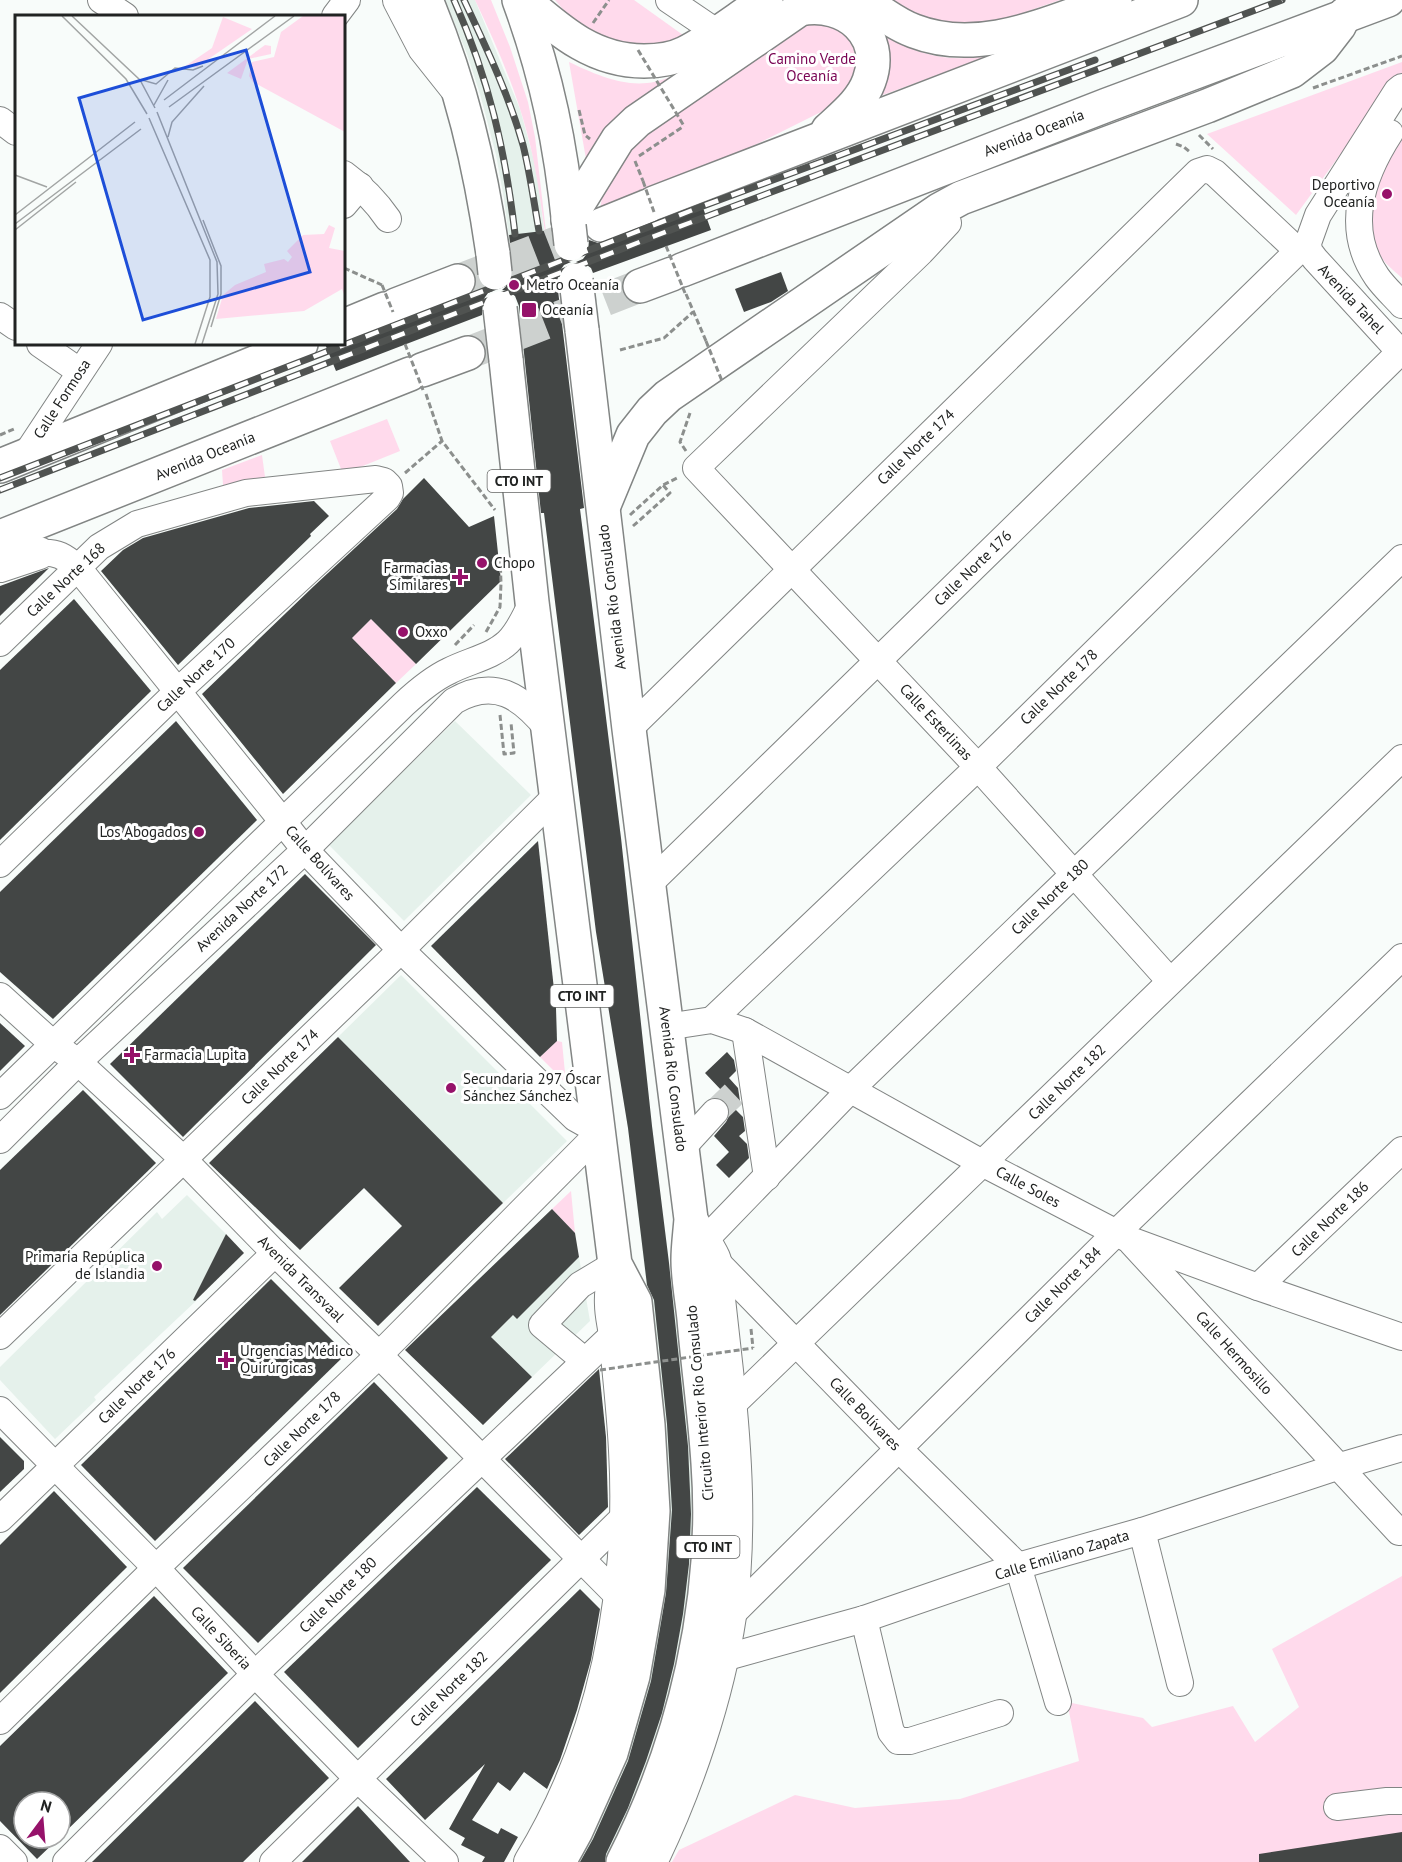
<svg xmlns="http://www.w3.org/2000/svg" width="1402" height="1862" font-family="'PT Sans',sans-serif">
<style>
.built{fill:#e5f1eb}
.green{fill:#ffdaec}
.building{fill:#434645}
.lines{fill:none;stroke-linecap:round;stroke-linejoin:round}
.minor-tunnel{stroke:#cdd1cf;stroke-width:26;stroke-dasharray:26 13;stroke-linecap:butt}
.highway-tunnel{stroke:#cdd1cf;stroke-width:33;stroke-dasharray:33 16;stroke-linecap:butt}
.minor-casing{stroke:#828584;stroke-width:28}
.major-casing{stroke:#828584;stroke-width:34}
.highway-casing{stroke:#828584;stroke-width:36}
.path{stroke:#8c8f8d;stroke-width:3;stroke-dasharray:6 3;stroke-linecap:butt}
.minor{stroke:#fff;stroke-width:26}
.major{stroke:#fff;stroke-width:32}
.highway{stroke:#fff;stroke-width:33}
.rail-casing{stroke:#505351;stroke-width:7}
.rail{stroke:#fff;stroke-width:4.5;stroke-dasharray:14;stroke-linecap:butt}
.highway-bridge-casing{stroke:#828584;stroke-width:36;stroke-linecap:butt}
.path-bridge{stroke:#8c8f8d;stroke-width:3;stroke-dasharray:6 3;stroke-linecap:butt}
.highway-bridge{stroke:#fff;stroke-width:33}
.poi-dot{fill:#96126a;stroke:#fff;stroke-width:2}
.labels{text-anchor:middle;stroke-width:6;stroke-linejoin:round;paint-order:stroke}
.shield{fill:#fff;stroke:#646564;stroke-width:1.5}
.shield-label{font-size:14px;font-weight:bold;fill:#212322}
.park-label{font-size:15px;fill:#790554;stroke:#fff}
.street-label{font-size:15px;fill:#212322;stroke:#fff}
.poi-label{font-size:15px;fill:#212322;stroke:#fff;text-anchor:start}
.inset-road{fill:none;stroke:#a2a5a4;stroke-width:1.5}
.view{fill:#1d4ed8;fill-opacity:0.15;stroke:#1d4ed8;stroke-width:3}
.inset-edge{fill:none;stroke:#212322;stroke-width:3}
</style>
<rect width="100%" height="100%" fill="#f8fcfa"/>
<g class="built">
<path d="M445 0H475L520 109 534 160 539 189 621 838 652 1126 686 1399 692 1464 693 1523 684 1639 657 1747 608 1862H578L612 1792 633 1738 650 1679 664 1601 669 1545 667 1459 628 1128 586 843 504 199 496 155 480 94 467 54Z"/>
<path d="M455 721 531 795 404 921 328 844Z"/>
<path d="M401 975 567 1141 503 1203 338 1037Z"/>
<path d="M187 1195 226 1234 195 1297 197 1300 94 1397 96 1400 55 1439 0 1380V1367L157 1212 162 1219Z"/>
<path d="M579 1257 590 1321 532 1377 491 1337 513 1315 517 1318Z"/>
</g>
<g class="green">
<path d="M475 0H491L510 47 528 102 535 137 546 232H545C540 199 536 165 527 133 515 87 495 42 475 0Z"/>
<path d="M555 0H634L683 35 666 43 647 45 603 40 573 21Z"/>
<path d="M883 0H1060L985 26 943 27Z"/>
<path d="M819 20 849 36 859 54 861 71 845 100 725 160 599 215 603 192 629 143 798 25Z"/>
<path d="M884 35C905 49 939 60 965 58 979 56 993 53 1006 50L880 96 884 85Z"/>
<path d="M569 62C592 73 621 86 647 83 659 82 672 76 684 72L613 122 599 137 586 159Z"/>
<path d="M1402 62V73L1399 74 1296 215 1207 134Z"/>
<path d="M1402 136V278C1396 272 1387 266 1382 258 1352 216 1380 173 1402 136Z"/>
<path d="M387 419 400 451 343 474 330 441Z"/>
<path d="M262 455 265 477 223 485 222 470Z"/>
<path d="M371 619 416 664 396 683 352 638Z"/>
<path d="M557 1041 562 1042 566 1083 540 1057Z"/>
<path d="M571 1191 575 1233 552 1209Z"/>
<path d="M1402 1576V1862H672L679 1850 795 1795 855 1808 960 1799 1079 1761 1067 1702 1143 1718 1152 1727 1233 1706 1255 1742 1299 1707 1272 1649Z"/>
</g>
<g class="building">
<path d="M702 205 711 230 593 273 591 268 584 263 576 262 583 259 588 252 589 240 598 243 608 242Z"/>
<path d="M551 230 556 255 563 261 571 262 564 265 559 272 557 282 584 508 580 509 621 838 652 1126 669 1263 688 1446 691 1514 689 1564 683 1614 674 1664 662 1713 646 1761 628 1808 606 1854 605 1862H580L593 1839 628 1761 651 1681 666 1593 672 1510 667 1424 654 1300 647 1285 628 1128 596 932 544 513H541L519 306 515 296 508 291 502 290 512 281 514 272 509 235Z"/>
<path d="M781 272 788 291 771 302 744 312 735 289Z"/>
<path d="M476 280H478L487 290 493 291 488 293 483 300 482 315 336 371 325 344 351 343 396 323 465 298 473 292Z"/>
<path d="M424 478 469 527 494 516 501 581 416 664 371 619 352 638 396 683 283 794 202 694 314 586 397 509 403 499Z"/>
<path d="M314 501 329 516 310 534 311 536 178 665 101 571 123 550 143 538 249 508Z"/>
<path d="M49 568 0 616V586Z"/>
<path d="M74 599 151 691 0 840V670Z"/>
<path d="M176 721 257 820 53 1019 0 972V892Z"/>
<path d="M538 841 556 1008 557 1041 540 1057 431 946Z"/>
<path d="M305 874 376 945 183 1137 110 1064Z"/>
<path d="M0 1023 25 1046 0 1071Z"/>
<path d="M338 1037 503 1203 378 1326 339 1288 402 1226 364 1188 300 1250 209 1163Z"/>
<path d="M727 1052 734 1060 736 1071 729 1078 738 1088 740 1101 734 1108 743 1117 745 1131 739 1136 747 1144 749 1158 729 1178 716 1165 729 1152 714 1136 726 1122 729 1116V1108L725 1101 716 1097 722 1091 705 1073Z"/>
<path d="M83 1090 156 1163 0 1315V1170Z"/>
<path d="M552 1209 575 1233 579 1257 517 1319 513 1315 491 1337 532 1377 483 1425 405 1350Z"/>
<path d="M226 1234 244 1253 195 1301 193 1300Z"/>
<path d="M271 1279 346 1354 155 1541 81 1465Z"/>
<path d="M599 1369 606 1437 608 1507 579 1535 505 1459Z"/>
<path d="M374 1382 448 1458 258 1643 183 1568Z"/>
<path d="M0 1437 24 1461V1469L0 1492Z"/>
<path d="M477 1487 551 1560 358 1748 284 1672Z"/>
<path d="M54 1491 127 1567 0 1693V1545Z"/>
<path d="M580 1589 600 1609 591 1660 577 1710 560 1760 547 1789 524 1772 510 1791 498 1782 472 1820 498 1834 501 1828 518 1837 504 1862H482L485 1857 461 1845 465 1838 449 1829 485 1764 425 1820 386 1779Z"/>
<path d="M154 1596 228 1673 60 1837V1802H24V1838H59L37 1859 0 1821V1746Z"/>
<path d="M255 1701 329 1778 298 1808 243 1862H92Z"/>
<path d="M358 1806 410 1862H302Z"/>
<path d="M1402 1832V1862H1259V1854Z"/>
</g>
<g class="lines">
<path class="minor-tunnel" d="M715 1112 739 1089"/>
<g class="highway-tunnel">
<path d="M458 281 597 227"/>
<path d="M468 353 640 286"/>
</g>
<defs>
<g id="minor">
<path d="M101 0 125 16"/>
<path d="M669 0 709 27"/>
<path d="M335 16 347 0"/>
<path d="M1402 87 1397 91 1318 215 1308 243 1309 251 1315 259 1402 354"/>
<path d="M0 120 16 132"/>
<path d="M1390 133C1361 178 1344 229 1377 277 1384 287 1394 296 1402 305"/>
<path d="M344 174C362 187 375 200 388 219"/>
<path d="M344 205 360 186"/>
<path d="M948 223 921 252 696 468 978 767 1170 981"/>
<path d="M0 316 16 327"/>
<path d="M40 344 79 371"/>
<path d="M25 456 99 344"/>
<path d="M0 643 99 547 137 524 246 493 376 479 384 481 389 486 390 493 387 498 178 691 0 864"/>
<path d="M629 729 1198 172 1207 169 1215 173 1298 251"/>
<path d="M648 885 1298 251"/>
<path d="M0 996 53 1044 78 1062 183 1159 275 1253 379 1355 619 1597"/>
<path d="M712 1020 978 767 1402 350"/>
<path d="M666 1027 712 1020 745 1031 984 1164 1130 1240 1258 1287 1402 1337"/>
<path d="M745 1031 767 1177"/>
<path d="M0 1096 404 704C418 691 432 679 449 671 468 661 492 657 508 642 519 631 526 615 532 602"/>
<path d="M0 1140 78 1062 305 850 454 701C495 677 522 697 548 729"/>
<path d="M682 1148 715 1112"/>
<path d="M704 1241 850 1090 1402 558"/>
<path d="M1132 1243 1399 1532"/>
<path d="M715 1260 898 1448 1018 1566 1058 1702"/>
<path d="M1258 1287 1402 1150"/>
<path d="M0 1336 401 950 557 795"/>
<path d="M585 1361 542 1325 580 1285 615 1264"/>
<path d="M731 1406 1402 758"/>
<path d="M0 1410 156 1568 255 1674 357 1778 445 1862"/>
<path d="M0 1519 275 1253"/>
<path d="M1142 1531 1180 1683"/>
<path d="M729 1617 1116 1233 1402 957"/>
<path d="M864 1619 891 1732 898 1741H910L1000 1713"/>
<path d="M720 1659 864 1619 1018 1566 1142 1531 1337 1467 1402 1448"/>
<path d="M0 1721 156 1568 379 1355 600 1132 575 1118 401 950 305 850 283 822 78 568C65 557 57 551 39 553"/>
<path d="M1337 1807 1387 1801H1402"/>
<path d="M0 1848 14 1862"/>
<path d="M66 1862 255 1674 615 1333"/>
<path d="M273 1862 626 1515"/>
</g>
<g id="major">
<path d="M399 0 424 48 455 87"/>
<path d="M0 566 39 553"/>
<path d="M530 1862C604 1741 633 1591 625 1450 623 1412 619 1374 615 1336 614 1326 611 1315 611 1305 610 1291 613 1277 615 1264"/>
<path d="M651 1862C687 1788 718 1697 730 1616 741 1535 736 1452 727 1371 724 1344 721 1317 718 1290 717 1280 718 1267 714 1258 708 1245 698 1232 691 1219"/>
</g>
<g id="highway">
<path d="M426 0C461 84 480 164 493 254"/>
<path d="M519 0C547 76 561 146 569 226"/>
<path d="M524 0C560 31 593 61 644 61 657 61 673 59 685 53 711 40 741 16 766 0"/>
<path d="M863 0C879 11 895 24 914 31 981 57 1051 21 1115 0"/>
<path d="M654 203 1181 0"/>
<path d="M568 220 618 139 637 121 800 9C846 0 886 35 869 81 862 101 843 116 828 130"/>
<path d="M601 225 648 206"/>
<path d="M682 270 1107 105 1388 0"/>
<path d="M640 286 672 274"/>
<path d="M396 305 458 281"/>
<path d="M344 326 385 309"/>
<path d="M582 330 629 729 691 1219C690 1233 688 1246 688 1260 688 1279 692 1299 694 1319 698 1367 705 1415 708 1463 718 1599 685 1741 623 1862"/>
<path d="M506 360 532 602 615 1264 635 1302 648 1425 653 1511 648 1590 633 1676 611 1753 576 1831 559 1862"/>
<path d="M422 370 468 353"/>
<path d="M0 466 301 344"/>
<path d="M604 505 633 435 652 411 668 396 939 210 961 198 1207 106 1292 71 1322 48 1339 26 1345 14"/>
<path d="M0 537 410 374"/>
</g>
</defs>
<use href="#minor" class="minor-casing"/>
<use href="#major" class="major-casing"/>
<use href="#highway" class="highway-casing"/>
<g class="path">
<path d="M593 23 609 0"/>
<path d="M1313 88 1402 56"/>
<path d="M579 110 585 135 590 139"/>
<path d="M1199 135 1213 149"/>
<path d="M1176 144 1184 147 1191 153"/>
<path d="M639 156 684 126"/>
<path d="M635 161 643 181"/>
<path d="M344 268 382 285"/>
<path d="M686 294 706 341"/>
<path d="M620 350 664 338 693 312"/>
<path d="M426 394 442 441 495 510"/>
<path d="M0 435 14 429"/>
<path d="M686 451 680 442 690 413"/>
<path d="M405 473 442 441"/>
<path d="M630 515 663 485 679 477"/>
<path d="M633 526 670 493 663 485"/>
<path d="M486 632 500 607 501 583 500 556"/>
<path d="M455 645 474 625"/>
<path d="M500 715 504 754 514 753 511 723"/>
<path d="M751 1329 753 1348"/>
</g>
<use href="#minor" class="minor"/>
<use href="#major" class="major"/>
<use href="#highway" class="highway"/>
<defs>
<g id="rail">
<path d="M454 0C489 79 505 149 515 234"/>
<path d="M464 0C486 47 509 95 523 145 530 173 534 203 539 231"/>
<path d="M0 478 703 206 1095 60"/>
<path d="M0 490 668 231 1282 0"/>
</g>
</defs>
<use href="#rail" class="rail-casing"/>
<use href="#rail" class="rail"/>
<defs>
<g id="highway-bridge">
<path d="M569 226 571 244"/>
<path d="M493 254 495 273"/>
<path d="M576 280 582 330"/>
<path d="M500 308 506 360"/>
</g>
</defs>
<use href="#highway-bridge" class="highway-bridge-casing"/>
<g class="path-bridge">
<path d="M638 50 684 126"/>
<path d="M643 181 654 212"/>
<path d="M666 246 685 293"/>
<path d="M382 285 393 312"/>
<path d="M706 341 722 381"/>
<path d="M405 344 423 390"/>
<path d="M600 1370 753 1348"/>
</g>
<use href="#highway-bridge" class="highway-bridge"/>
</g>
<g class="poi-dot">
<circle cx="1387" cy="194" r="6"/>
<circle cx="514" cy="285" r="6"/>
<rect x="521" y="302" width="16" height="16" rx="3"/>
<circle cx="482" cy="563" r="6"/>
<path d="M457 568h6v6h6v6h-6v6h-6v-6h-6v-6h6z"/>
<circle cx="403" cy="632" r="6"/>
<circle cx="199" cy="832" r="6"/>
<path d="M129 1046h6v6h6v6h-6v6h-6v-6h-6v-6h6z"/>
<circle cx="451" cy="1088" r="6"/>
<circle cx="157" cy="1266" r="6"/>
<path d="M223 1351h6v6h6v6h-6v6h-6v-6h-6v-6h6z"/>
</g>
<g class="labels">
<g class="shield">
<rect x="487.5" y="470" width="63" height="22" rx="4.5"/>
<rect x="550.5" y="985" width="63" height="22" rx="4.5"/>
<rect x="676.5" y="1536" width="63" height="22" rx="4.5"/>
</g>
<g class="shield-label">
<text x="519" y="486">CTO INT</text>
<text x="582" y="1001">CTO INT</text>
<text x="708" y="1552">CTO INT</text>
</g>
<g class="park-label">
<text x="812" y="64">Camino Verde<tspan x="812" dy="17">Oceanía</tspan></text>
</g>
<g class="street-label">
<text transform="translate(1034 133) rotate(-21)" y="5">Avenida Oceanía</text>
<text transform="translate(1351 299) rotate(47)" y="5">Avenida Tahel</text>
<text transform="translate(62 399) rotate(-57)" y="5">Calle Formosa</text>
<text transform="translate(916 447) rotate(-44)" y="5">Calle Norte 174</text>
<text transform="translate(205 456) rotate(-22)" y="5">Avenida Oceanía</text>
<text transform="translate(973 568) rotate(-44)" y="5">Calle Norte 176</text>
<text transform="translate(66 580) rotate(-43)" y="5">Calle Norte 168</text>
<text transform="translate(612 597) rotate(-97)" y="5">Avenida Río Consulado</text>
<text transform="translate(196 675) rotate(-43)" y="5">Calle Norte 170</text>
<text transform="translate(1059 687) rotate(-44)" y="5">Calle Norte 178</text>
<text transform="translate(936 722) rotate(47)" y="5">Calle Esterlinas</text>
<text transform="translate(320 863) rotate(48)" y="5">Calle Bolívares</text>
<text transform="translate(1050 897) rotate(-44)" y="5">Calle Norte 180</text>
<text transform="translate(242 908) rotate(-43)" y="5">Avenida Norte 172</text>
<text transform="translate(280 1067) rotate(-44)" y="5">Calle Norte 174</text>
<text transform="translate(673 1079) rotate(83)" y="5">Avenida Río Consulado</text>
<text transform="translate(1067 1082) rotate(-44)" y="5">Calle Norte 182</text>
<text transform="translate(1028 1187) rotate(28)" y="5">Calle Soles</text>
<text transform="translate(1330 1219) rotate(-44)" y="5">Calle Norte 186</text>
<text transform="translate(301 1279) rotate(45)" y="5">Avenida Transvaal</text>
<text transform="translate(1063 1285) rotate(-45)" y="5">Calle Norte 184</text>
<text transform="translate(1234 1353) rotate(48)" y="5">Calle Hermosillo</text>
<text transform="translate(137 1386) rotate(-44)" y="5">Calle Norte 176</text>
<text transform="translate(700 1403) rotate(-95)" y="5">Circuito Interior Río Consulado</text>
<text transform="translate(865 1414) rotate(46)" y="5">Calle Bolívares</text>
<text transform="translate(302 1429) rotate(-44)" y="5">Calle Norte 178</text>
<text transform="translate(1062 1555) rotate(-17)" y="5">Calle Emiliano Zapata</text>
<text transform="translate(338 1595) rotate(-44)" y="5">Calle Norte 180</text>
<text transform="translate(221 1638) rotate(47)" y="5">Calle Siberia</text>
<text transform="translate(449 1689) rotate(-44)" y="5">Calle Norte 182</text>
</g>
<g class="poi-label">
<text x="1375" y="190" text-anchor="end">Deportivo<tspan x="1375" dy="17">Oceanía</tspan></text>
<text x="526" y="290">Metro Oceanía</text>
<text x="542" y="315">Oceanía</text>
<text x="494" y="568">Chopo</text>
<text x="448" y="573" text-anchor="end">Farmacias<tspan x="448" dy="17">Similares</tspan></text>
<text x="415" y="637">Oxxo</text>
<text x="187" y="837" text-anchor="end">Los Abogados</text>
<text x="144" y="1060">Farmacia Lupita</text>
<text x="463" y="1084">Secundaria 297 Óscar<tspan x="463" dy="17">Sánchez Sánchez</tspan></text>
<text x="145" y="1262" text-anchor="end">Primaria Repúplica<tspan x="145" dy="17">de Islandia</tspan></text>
<text x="240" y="1356">Urgencias Médico<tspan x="240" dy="17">Quirúrgicas</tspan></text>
</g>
</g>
<g transform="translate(15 15)">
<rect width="330" height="330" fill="#f8fcfa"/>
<path d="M288 1H330V117L238 67 234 61 237 47 259 42 266 17ZM208 2 237 14 182 52H169L197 33ZM250 30 256 31V39L233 44 226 64 212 58ZM314 210 320 213 314 233 330 236V282L327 274 289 296 201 304 208 280 220 270 251 257 249 249 269 244 273 247 277 242 272 236 288 220 309 219Z" fill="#ffdaec"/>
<path class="inset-road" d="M47 1 111 64 132 99M57 1 125 65 140 93M127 65 141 69 160 53 178 55 188 51M149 85 260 1M139 90 153 65M154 92 279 1M142 97 202 247 203 279 187 329M134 103 195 245V282L180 329M153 122 157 107 189 71M0 160 32 172M0 200 120 107M188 205 206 251V279L196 312M0 209 126 114M0 215 61 167"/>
<path class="view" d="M231 35 295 257 128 305 64 83Z"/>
<rect width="330" height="330" class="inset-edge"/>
</g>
<g transform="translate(42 1820) rotate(16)"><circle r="28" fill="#ffffff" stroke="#a6a7a7" stroke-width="1.5"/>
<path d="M0-4.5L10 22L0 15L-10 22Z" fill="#96126a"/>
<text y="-9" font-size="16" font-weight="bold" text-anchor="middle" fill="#212322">N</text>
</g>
</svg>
